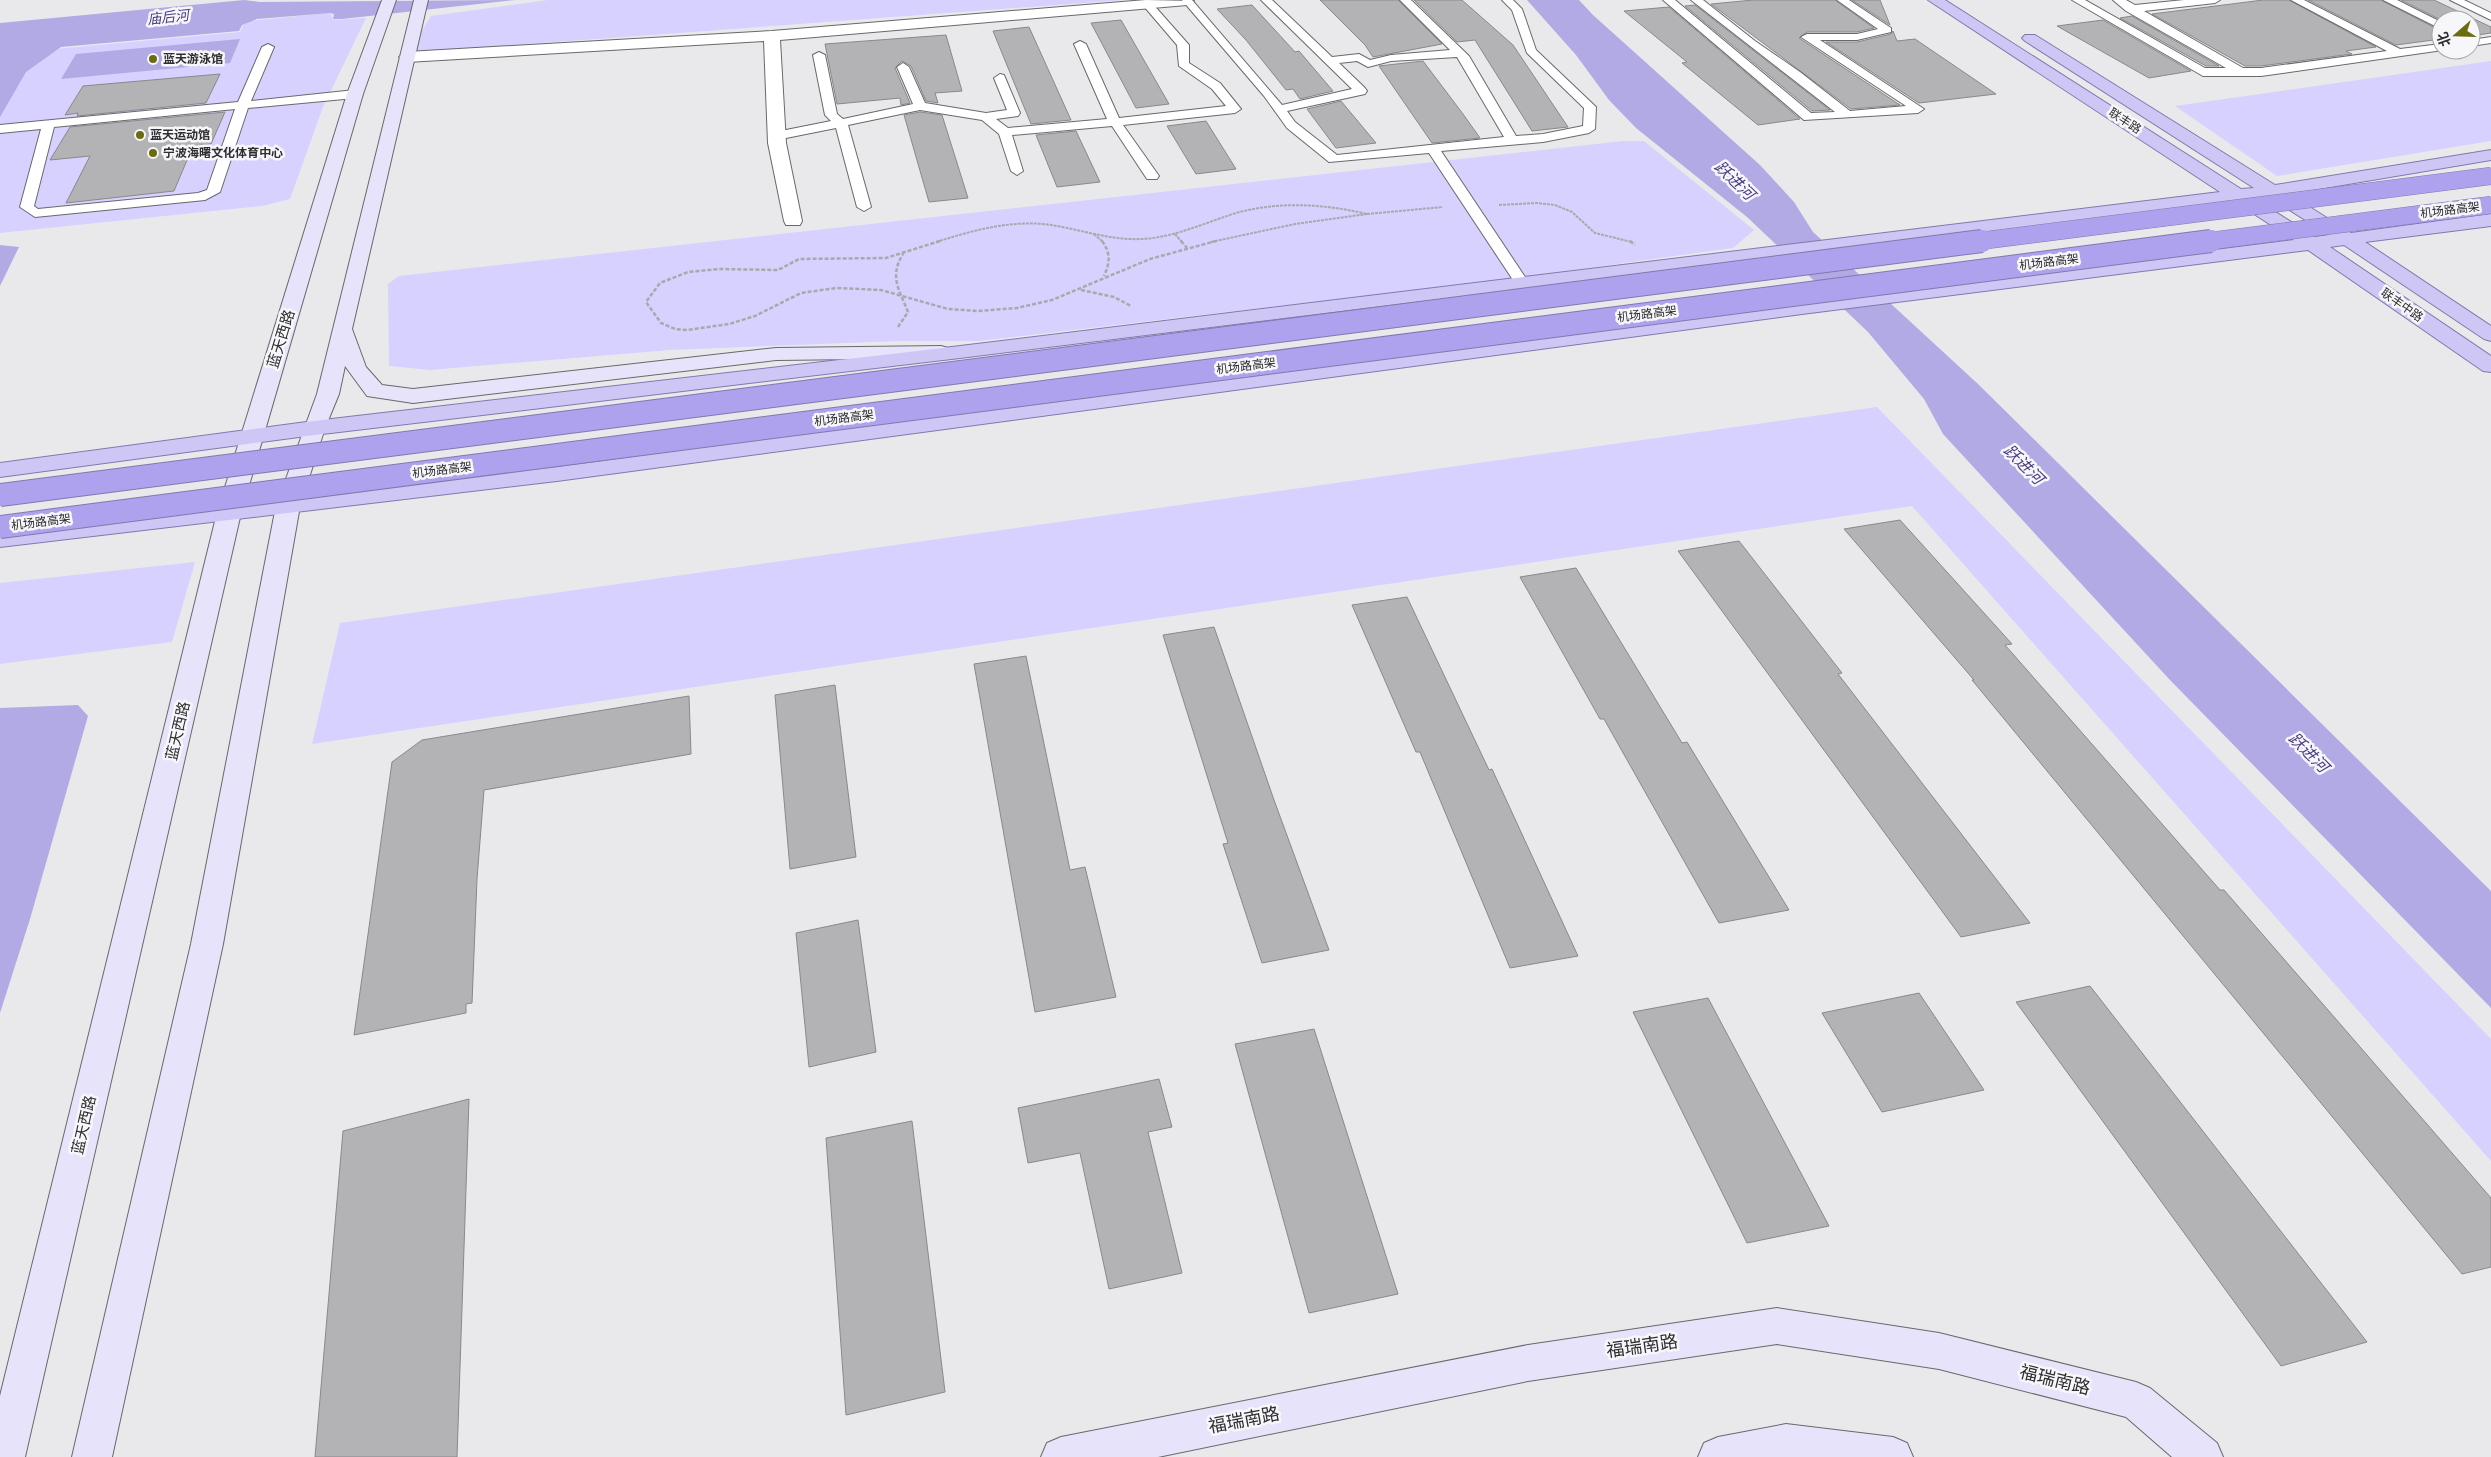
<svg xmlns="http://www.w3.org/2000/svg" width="2491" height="1457" font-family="'Roboto Condensed','Noto Sans SC',sans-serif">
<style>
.green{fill:#d6d1fe}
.water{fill:#b2aae4}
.building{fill:#b3b2b5;stroke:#89898c}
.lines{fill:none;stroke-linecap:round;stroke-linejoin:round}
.lane-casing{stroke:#69686b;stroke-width:2}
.street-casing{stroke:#69686b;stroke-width:2}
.secondary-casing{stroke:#69686b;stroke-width:2}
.primary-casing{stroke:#8179ac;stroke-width:2}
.path-far1{stroke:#a9a9ab;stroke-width:2;stroke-dasharray:3 1;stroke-linecap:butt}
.path{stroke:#a9a9ab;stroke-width:2.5;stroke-dasharray:4 2;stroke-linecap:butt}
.lane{fill:#fff;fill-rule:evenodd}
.street{fill:#fff;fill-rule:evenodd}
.secondary{fill:#e7e3fa;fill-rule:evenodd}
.primary{fill:#cec7f5;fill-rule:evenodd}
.highway-bridge-far1-casing{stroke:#8179ac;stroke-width:18;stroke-linecap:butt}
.highway-bridge-casing{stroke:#8179ac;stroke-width:24;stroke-linecap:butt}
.highway-bridge-far1{stroke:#aea2ef;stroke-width:17}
.highway-bridge{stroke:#aea2ef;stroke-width:22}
.poi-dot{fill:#6b6c0d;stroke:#f7f6fa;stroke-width:2}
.labels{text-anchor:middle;stroke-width:5;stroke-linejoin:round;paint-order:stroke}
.far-poi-label{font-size:12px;font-weight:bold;fill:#2e2d2f;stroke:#f7f6fa;text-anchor:start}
.far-street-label{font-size:12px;fill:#2e2d2f;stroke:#f7f6fa}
.far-water-label{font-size:14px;font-style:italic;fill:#4a3b80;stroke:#f7f6fa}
.street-label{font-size:15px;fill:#2e2d2f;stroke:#f7f6fa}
.water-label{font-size:16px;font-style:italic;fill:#4a3b80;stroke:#f7f6fa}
.near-street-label{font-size:18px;fill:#2e2d2f;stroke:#f7f6fa}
</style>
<rect width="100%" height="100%" fill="#e9e9ec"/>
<g class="green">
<path d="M548 0H1124L408 53 431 16Z"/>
<path d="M328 13 331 14 333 20 366 18 323 107 290 199 262 206 0 233V54L240 32 243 25 250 21Z"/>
<path d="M2491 61V141L2277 176 2175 106Z"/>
<path d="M1623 141H1644L1754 230 1733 248 1501 280 979 341H898L670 350 430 370 389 366 388 284 399 276Z"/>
<path d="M1877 407 2491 1039V1161L1912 506 312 744 340 623Z"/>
<path d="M195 562 172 642 0 664V583Z"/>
</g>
<g class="water">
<path d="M244 0 260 2 515 0 342 19H333L334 14 330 13 257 19 242 25 239 31 61 47 26 72 0 117V23Z"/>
<path d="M1527 0H1579L1593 15 1760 165 1794 202 1813 232 1978 384 2491 891V1008L2170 680 1943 434 1924 399 1868 332 1747 217 1636 128 1609 100 1576 55Z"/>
<path d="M240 39 230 63 61 79 76 54Z"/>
<path d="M0 245 19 247 0 286Z"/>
<path d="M78 705 88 716 30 919 0 1013V708Z"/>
</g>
<g class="building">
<path d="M1320 0H1398L1442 44 1373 57 1365 45Z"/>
<path d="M1414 0H1462L1513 45 1568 127 1532 131 1475 40 1457 42Z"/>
<path d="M1753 0H1835L1874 28 1857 32H1807L1799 38 1900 105 1851 109 1711 4Z"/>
<path d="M1852 0H1880L1890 25Z"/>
<path d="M2263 0H2289L2376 47 2346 51 2352 54 2261 66H2245L2152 14Z"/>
<path d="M2308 0H2381L2441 31V39L2396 45Z"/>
<path d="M2401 0H2434L2491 27V33L2471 36V20H2441Z"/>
<path d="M1252 5 1295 52 1299 51 1333 91 1300 99 1293 89 1286 90 1246 40 1217 9Z"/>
<path d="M1695 5 1830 110 1812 111 1685 6Z"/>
<path d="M1669 7 1800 119 1758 125 1682 63 1687 62 1624 11Z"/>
<path d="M2132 16 2219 66H2206L2120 18Z"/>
<path d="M1121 20 1169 104 1136 108 1091 23Z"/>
<path d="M2103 20 2191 71 2149 78 2057 26Z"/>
<path d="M1029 27 1071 120 1031 124 993 31Z"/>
<path d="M1893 31 1897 41 1915 39 1996 94 1919 103 1826 42H1857L1891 34Z"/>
<path d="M946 35 962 91 935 93 938 103 926 101 911 66 902 61 895 68 910 103 901 105 900 98 837 104 825 44Z"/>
<path d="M1423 61 1463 114 1480 138 1432 143 1379 66Z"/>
<path d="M220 74 206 103 77 116 78 113 65 115 83 86Z"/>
<path d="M1341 101 1376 143 1336 148 1307 109Z"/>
<path d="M225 112 211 144 193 146 174 191 66 203 90 156 50 160 70 127Z"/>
<path d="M920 112 942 115 968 198 929 202 904 115Z"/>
<path d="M1206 121 1236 169 1196 174 1167 126Z"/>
<path d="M1076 131 1100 182 1057 187 1036 135Z"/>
<path d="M1900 520 2012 644 2005 645 2220 890H2224L2491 1198V1267L2462 1274 1972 680H1974L1844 529Z"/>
<path d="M1739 541 1842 673 1838 674 2030 923 1961 937 1678 551Z"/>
<path d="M1576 568 1682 743 1687 742 1789 910 1719 923 1604 719H1600L1520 577Z"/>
<path d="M1407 597 1489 770 1492 769 1578 956 1510 968 1420 752H1416L1352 605Z"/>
<path d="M1214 627 1274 800 1329 950 1262 963 1223 844 1228 843 1163 635Z"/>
<path d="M1026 656 1070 870 1085 867 1116 997 1035 1012 974 664Z"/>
<path d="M835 685 856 857 790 869 775 695Z"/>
<path d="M689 696 691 754 484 790 477 879 472 1003 466 1004V1013L354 1035 392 762 422 740Z"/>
<path d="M858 920 876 1052 809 1067 796 933Z"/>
<path d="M2090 986 2367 1342 2281 1366 2016 1002Z"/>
<path d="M1919 993 1984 1090 1882 1112 1822 1013Z"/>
<path d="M1708 998 1829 1226 1747 1243 1633 1012Z"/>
<path d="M1314 1029 1398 1294 1309 1313 1235 1044Z"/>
<path d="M1159 1079 1172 1127 1148 1132 1182 1273 1109 1289 1080 1153 1028 1163 1018 1108Z"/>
<path d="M469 1099 457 1457H315L343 1131Z"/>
<path d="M912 1121 945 1392 846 1415 826 1138Z"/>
</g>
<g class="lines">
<defs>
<g id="lane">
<path d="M1182 0H1192L1282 105 1352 89 1261 0H1272L1332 57 1359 54 1370 60 1391 55 1450 50 1400 0H1411L1469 56 1516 136 1543 134 1583 126 1584 108 1527 53 1512 10 1502 0H1513L1522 9 1536 50 1596 107 1595 129 1589 133 1543 142 1441 151 1529 283 1527 286H1517L1429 153 1329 162 1287 128 1264 96ZM1457 57 1504 137 1337 155 1295 122 1287 111 1365 94 1367 91 1365 88 1339 63 1357 61 1368 67 1391 61Z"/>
<path d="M1663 0H1675L1811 113 1835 112 1691 0H1703L1755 41 1800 72 1850 111 1906 106 1801 37 1807 34H1857L1878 29 1837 0H1849L1891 28V32L1857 40H1820L1924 109 1918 113 1804 120Z"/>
<path d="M2072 0H2085L2205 68H2226L2126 11 2113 0H2126L2135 5 2184 0H2220L2215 3 2144 11 2243 68H2261L2387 51 2291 0H2304L2400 49 2441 44 2443 50 2261 76H2203Z"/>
<path d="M2383 0H2397L2441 22V29Z"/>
<path d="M2450 0H2464L2491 13V20Z"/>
<path d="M1147 1 1151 2 1189 45V63L1220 83 1241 109 1235 113 1123 125 1159 176 1157 179H1147L1112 126 1012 135 1023 171 1017 175 1011 171 999 134 982 120 920 110 848 125 871 207 864 211 857 207 836 128 776 140 770 136 776 132 831 121 825 115 813 55 819 52 825 55 837 114 843 119 913 104 897 67 903 63 909 67 925 103 986 113 1007 110 994 78 1000 74 1004 75 1020 113 1018 116 996 119 1008 128 1107 119 1074 44 1080 41 1086 44 1119 118 1226 106 1212 89 1179 66 1177 45 1142 4Z"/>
<path d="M2491 37V43L2471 46V40Z"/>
<path d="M268 44 274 47 251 101 355 90 361 94 355 98 248 108 220 192 205 200 35 217 20 207 41 129 0 133V125L238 102 262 47ZM235 109 207 190 198 193 38 209 34 206 54 127Z"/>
</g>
<path id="street" d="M1146 0 1194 1 1187 5 780 40 786 143 802 221 800 225H786L784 221 768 143 764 41 407 62 399 57 407 52 772 31Z"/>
<g id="secondary">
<path d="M382 0H396L363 94 241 513 25 1457H0V1396L217 513 347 94Z"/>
<path d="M414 0H428L352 329 366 367 382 385 413 389 776 348 941 346 948 348 951 352 948 356 941 358 776 360 413 403 367 396 345 366 339 394 325 428 300 506 223 944 112 1457H72L191 944 276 506 317 394Z"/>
<path d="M1777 1308 1939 1333 2136 1382 2150 1388 2217 1443 2223 1457H2172L2126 1417 1939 1369 1777 1344 1528 1381 1158 1457H1041L1047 1443 1061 1437 1528 1345Z"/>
<path d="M1786 1424 1893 1437 1907 1443 1913 1457H1698L1704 1443 1718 1437Z"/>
</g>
<path id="primary" d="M1928 0H1945L2241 189 2254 188 2025 41 2022 38 2025 35H2035L2275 185 2491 150V160L2289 194 2351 233 2491 214V226L2365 242 2491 326V341L2484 339 2344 245 2330 247 2491 356V372L2483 371 2308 250 1802 314 557 481 0 547V533L557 467 1802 302 2294 240 2234 201 960 358 314 435 0 477V463L314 421 960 346 2220 192ZM2269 197 2329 235 2315 237 2255 199Z"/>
</defs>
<use href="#lane" class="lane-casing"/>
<use href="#street" class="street-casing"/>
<use href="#secondary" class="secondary-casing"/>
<use href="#primary" class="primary-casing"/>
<g class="path-far1">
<path d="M1499 205 1537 203 1555 205 1572 212 1595 233 1632 242"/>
<path d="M1367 214 1443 207"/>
<path d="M1094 234 1103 242"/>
<path d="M1175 234 1182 242"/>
<path d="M936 242C971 231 1006 221 1043 224 1072 227 1101 238 1130 239 1167 241 1201 224 1236 213 1279 201 1325 204 1367 214"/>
<path d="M1211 242 1295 224 1367 214"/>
</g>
<g class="path">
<path d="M940 241 886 258 799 259 778 270 719 269 688 272 660 283 646 302 661 323 675 329 687 330 729 324 755 316 801 293 836 288 881 290 948 309 978 311 1017 308 1052 300 1150 259 1216 241"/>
<path d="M1102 241C1111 253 1110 263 1104 276"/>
<path d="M1181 241 1187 248"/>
<path d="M1630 241 1635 245"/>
<path d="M1081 290 1114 297 1131 306"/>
<path d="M898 327 908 312C899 289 889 277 903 254"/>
</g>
<use href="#lane" class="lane"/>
<use href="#street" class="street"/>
<use href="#secondary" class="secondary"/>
<use href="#primary" class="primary"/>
<defs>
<g id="highway-bridge-far1">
<path d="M1972 242 2491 176"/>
<path d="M2202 242 2491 205"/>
</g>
<g id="highway-bridge">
<path d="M0 495 1982 241"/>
<path d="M0 527 2211 241"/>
</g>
</defs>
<use href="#highway-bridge-far1" class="highway-bridge-far1-casing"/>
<use href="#highway-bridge" class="highway-bridge-casing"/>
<use href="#highway-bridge-far1" class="highway-bridge-far1"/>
<use href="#highway-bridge" class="highway-bridge"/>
</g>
<g class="poi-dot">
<circle cx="153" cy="59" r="5"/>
<circle cx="140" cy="135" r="5"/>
<circle cx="153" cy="153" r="5"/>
</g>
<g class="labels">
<g class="far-poi-label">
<text x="163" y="63">蓝天游泳馆</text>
<text x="150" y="139">蓝天运动馆</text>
<text x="163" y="157">宁波海曙文化体育中心</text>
</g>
<g class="far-street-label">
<text transform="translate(2125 121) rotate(33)" y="4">联丰路</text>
<text transform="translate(2450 210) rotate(-7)" y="4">机场路高架</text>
<text transform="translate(2049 262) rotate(-7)" y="4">机场路高架</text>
<text transform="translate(2402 305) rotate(35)" y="4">联丰中路</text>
<text transform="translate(1647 314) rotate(-7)" y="4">机场路高架</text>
<text transform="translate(1246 366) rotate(-7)" y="4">机场路高架</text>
<text transform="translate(844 418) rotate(-7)" y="4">机场路高架</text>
<text transform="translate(442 470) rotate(-7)" y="4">机场路高架</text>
<text transform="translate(41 522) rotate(-7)" y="4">机场路高架</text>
</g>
<g class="far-water-label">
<text transform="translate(168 17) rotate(-6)" y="5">庙后河</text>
</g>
<g class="street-label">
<text transform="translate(281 339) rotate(-73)" y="5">蓝天西路</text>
<text transform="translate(178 731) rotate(-77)" y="5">蓝天西路</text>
<text transform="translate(84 1125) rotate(-77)" y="5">蓝天西路</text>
</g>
<g class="water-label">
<text transform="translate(1735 180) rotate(44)" y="6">跃进河</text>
<text transform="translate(2024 464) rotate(45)" y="6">跃进河</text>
<text transform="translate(2309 752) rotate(45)" y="6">跃进河</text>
</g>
<g class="near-street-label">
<text transform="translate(1642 1346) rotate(-8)" y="6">福瑞南路</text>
<text transform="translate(2055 1380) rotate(14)" y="6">福瑞南路</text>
<text transform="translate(1244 1420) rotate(-11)" y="6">福瑞南路</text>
</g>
</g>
<g transform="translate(2456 35) rotate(250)"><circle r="24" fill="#f7f6fa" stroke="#a7a6a9"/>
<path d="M0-4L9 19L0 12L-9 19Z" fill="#6b6c0d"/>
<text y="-8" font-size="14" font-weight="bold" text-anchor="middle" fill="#2e2d2f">北</text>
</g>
</svg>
